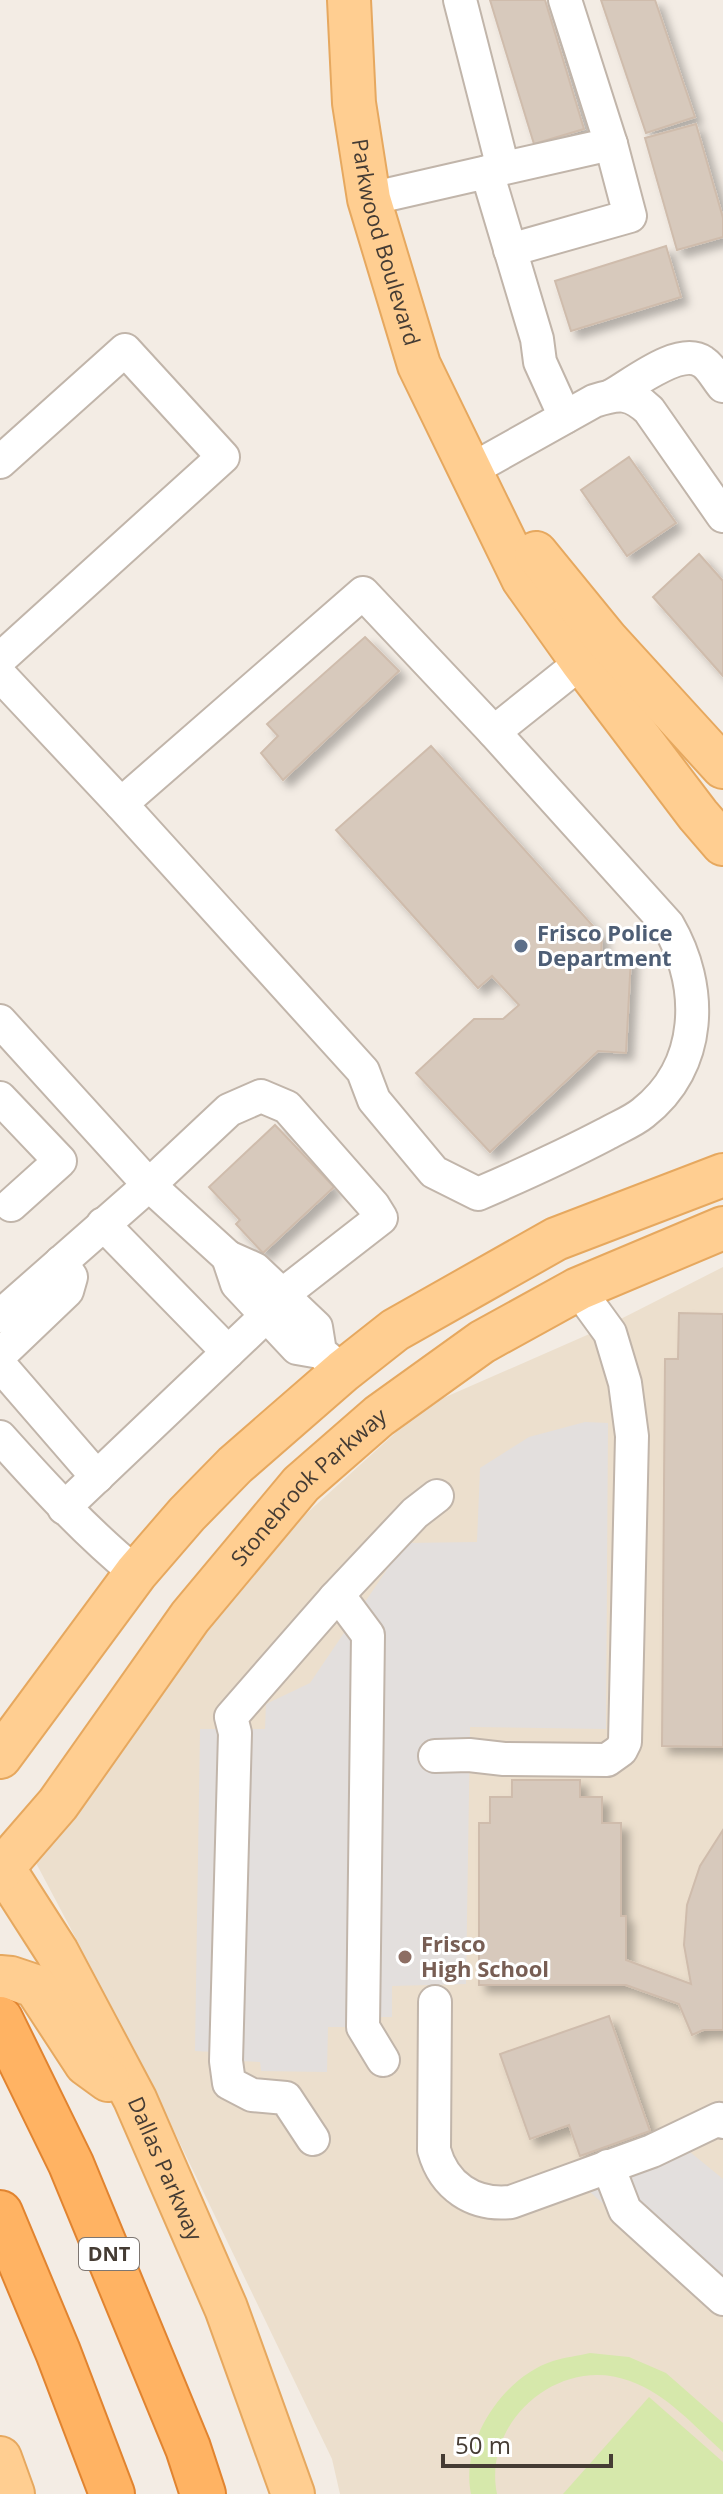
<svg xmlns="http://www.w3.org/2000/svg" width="723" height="2494" font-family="'Open Sans',sans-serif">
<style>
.education{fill:#ecdfcd}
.green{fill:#d6e8ab}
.parking{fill:#e3dfdd}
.building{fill:#d7c9bc;stroke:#cfbcac;stroke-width:2;filter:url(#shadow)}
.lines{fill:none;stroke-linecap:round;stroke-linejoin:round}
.minor-casing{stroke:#c1b5aa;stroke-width:36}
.major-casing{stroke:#e6a85f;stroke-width:46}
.highway-casing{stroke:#e18430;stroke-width:48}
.minor{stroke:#fff;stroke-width:32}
.major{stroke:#ffce91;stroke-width:42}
.highway{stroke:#ffb363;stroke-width:44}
.service-dot{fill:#5c6f8a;stroke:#fff;stroke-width:3}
.education-dot{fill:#8d6e63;stroke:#fff;stroke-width:3}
.labels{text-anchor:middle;stroke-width:6;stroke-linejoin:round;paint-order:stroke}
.shield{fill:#fff;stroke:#7d7671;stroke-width:2}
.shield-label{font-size:20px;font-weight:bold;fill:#453c34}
.street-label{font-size:22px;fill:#453c34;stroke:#fff}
.service-label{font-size:22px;font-weight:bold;fill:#4e5e75;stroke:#fff;text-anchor:start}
.education-label{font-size:22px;font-weight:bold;fill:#785e54;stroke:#fff;text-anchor:start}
</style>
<defs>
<filter id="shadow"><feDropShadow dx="7" dy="7" stdDeviation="4" flood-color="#0004"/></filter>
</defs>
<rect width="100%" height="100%" fill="#f3ece4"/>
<path class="education" d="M723 1267V2494H340L332 2459 136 2052 36 1863 264 1552 425 1406 603 1328Z"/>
<g class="green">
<path d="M590 2353 629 2357 666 2373 723 2423V2452C694 2426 667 2394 630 2381 560 2354 482 2421 497 2494H471C460 2442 503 2377 553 2361 565 2357 578 2356 590 2353Z"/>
<path d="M649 2397 723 2462V2494H563Z"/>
</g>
<g class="parking">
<path d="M585 1422 608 1423 606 1729 470 1727 466 1984 392 1986V2017H374L346 2027H328L327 2072 261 2071 260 2062 241 2061 214 2052 195 2051 200 1729H265L266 1704 310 1683 405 1543 477 1542 480 1468 529 1437Z"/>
<path d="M684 2147 723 2179V2310L573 2177Z"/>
</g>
<g class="building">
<path d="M490 0H545L584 129 534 144Z"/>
<path d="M601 0H655L695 117 646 133Z"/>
<path d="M696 124 723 218V237L677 250 645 138Z"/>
<path d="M666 246 681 297 571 331 555 281Z"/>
<path d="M629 457 676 523 627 556 581 490Z"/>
<path d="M699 554 723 581V676L653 597Z"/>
<path d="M365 637 399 671 283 780 261 753 278 736 267 724Z"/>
<path d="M431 746 602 936 601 955 631 956 626 1053 598 1051 490 1152 416 1073 474 1019H503L519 1005 492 976 478 988 336 830Z"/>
<path d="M275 1125 334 1187 263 1253 236 1224 240 1220 209 1187Z"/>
<path d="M679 1313 723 1314V1747L662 1746 665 1359H678Z"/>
<path d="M512 1780H580V1797H602V1823H621V1916H626V1960L691 1984 684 1945 687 1905 700 1866 723 1830V2030H703L692 2035 679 2004 626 1985H479V1823H490V1797H512Z"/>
<path d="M609 2016 650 2131 580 2156 569 2125 530 2139 500 2054Z"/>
</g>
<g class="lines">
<defs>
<g id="minor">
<path d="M460 0 503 168"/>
<path d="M487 172 611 144 565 0"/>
<path d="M369 199 487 172 537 339 540 362 565 417"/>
<path d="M510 250 630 216 611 144"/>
<path d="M613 395C634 383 680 346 703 362 711 367 717 379 723 386"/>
<path d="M0 462 125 350 223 457 0 659"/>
<path d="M469 471 594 401C619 393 630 392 649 410L723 516"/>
<path d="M363 593 494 732 668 925C704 987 703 1066 643 1113 632 1122 618 1127 606 1134 564 1156 522 1175 478 1194L434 1172 374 1100 363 1071 121 804Z"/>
<path d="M0 675 121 804"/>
<path d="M494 732 598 649"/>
<path d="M0 1021 149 1185 229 1110 261 1096 287 1107 373 1205 381 1218 282 1295"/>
<path d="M0 1098 60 1161 11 1205"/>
<path d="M103 1224 228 1352"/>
<path d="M0 1316 149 1185 228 1257"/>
<path d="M320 1352 297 1348 237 1284 228 1257 255 1269 316 1327 320 1352 343 1371"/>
<path d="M0 1355 67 1291 71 1277 61 1262"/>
<path d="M0 1365 97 1477"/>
<path d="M0 1437C43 1485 86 1532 136 1573"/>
<path d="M64 1508 266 1316"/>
<path d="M435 1756 469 1755 504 1759 607 1760 621 1750 625 1742 632 1436 625 1383 610 1333 578 1289"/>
<path d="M435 2002 434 2150C444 2186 473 2206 511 2202L652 2151 719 2119 723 2122"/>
<path d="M383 2060 363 2027 368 1635 345 1604 335 1598 415 1513 437 1496"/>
<path d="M313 2139 286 2098 252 2095 229 2083 226 2061 235 1733 231 1717 335 1598"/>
<path d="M608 2166 625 2210 723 2299"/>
</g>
<g id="major">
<path id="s1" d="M349 0 354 103 369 199 419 365 523 579 582 662 698 815 723 844"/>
<path d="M536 553 607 640 723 767"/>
<path d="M0 1757 136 1573 187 1514 235 1465 343 1371 395 1330 556 1239 723 1175"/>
<path id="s2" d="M0 1863 57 1952 135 2099 226 2308 293 2494"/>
<path id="s3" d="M0 1871 58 1804 190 1617 301 1484 379 1416 482 1342 578 1289 723 1228"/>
<path d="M0 1977 11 1978 35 1986 86 2064 108 2080"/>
<path d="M0 2458 13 2494"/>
</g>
<g id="highway">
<path d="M0 2019 71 2164 188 2448 203 2494"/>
<path d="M0 2213 58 2352 112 2494"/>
</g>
</defs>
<use href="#minor" class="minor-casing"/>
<use href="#major" class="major-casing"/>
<use href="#highway" class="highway-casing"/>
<use href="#minor" class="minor"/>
<use href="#major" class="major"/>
<use href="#highway" class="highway"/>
</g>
<circle class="service-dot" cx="521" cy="946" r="8"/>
<circle class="education-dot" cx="405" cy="1957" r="8"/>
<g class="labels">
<rect class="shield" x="79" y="2238" width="60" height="32" rx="6"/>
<g class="shield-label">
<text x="109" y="2261">DNT</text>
</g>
<g class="street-label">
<text dy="8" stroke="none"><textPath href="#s1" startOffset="246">Parkwood Boulevard</textPath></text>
<text dy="8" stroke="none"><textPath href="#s3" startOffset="494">Stonebrook Parkway</textPath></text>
<text dy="8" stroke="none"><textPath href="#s2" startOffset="348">Dallas Parkway</textPath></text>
</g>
<g class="service-label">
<text x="537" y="941">Frisco Police<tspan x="537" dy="25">Department</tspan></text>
</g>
<g class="education-label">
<text x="421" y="1952">Frisco<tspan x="421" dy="25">High School</tspan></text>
</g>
</g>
<path d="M443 2454v12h168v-12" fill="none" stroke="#453c34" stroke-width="4"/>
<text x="455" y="2454" font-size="24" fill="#453c34" stroke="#ffffff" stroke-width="6" paint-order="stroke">50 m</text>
</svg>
